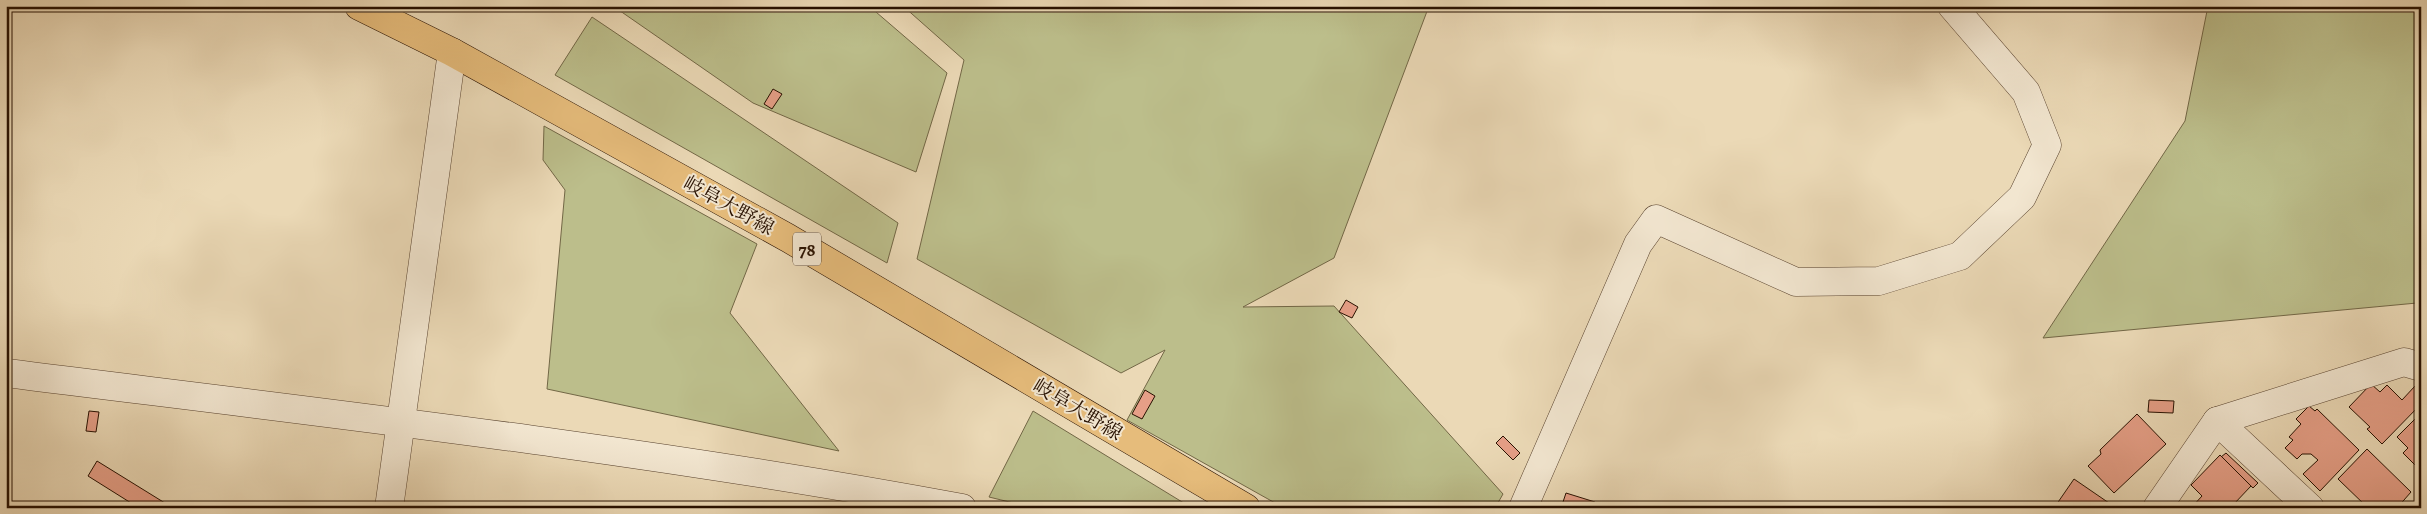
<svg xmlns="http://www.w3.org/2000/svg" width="2427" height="514" font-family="Alegreya,'Noto Serif JP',serif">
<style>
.green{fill:#bcbe8b;stroke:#726746}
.building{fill:#e69f87;stroke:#271000}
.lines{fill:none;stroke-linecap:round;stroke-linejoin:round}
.minor-casing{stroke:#58422e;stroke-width:29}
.major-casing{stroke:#271000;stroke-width:29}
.minor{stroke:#f2e6d0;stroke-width:28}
.major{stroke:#e6bc7b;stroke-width:28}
.labels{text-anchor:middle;stroke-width:4;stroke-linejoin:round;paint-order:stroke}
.shield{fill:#f2e6d0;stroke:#64503e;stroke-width:1}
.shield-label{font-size:19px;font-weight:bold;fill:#271000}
.street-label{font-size:20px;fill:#271000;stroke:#f2e6d0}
</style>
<rect width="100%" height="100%" fill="#ebd9b6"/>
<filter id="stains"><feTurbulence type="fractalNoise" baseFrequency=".004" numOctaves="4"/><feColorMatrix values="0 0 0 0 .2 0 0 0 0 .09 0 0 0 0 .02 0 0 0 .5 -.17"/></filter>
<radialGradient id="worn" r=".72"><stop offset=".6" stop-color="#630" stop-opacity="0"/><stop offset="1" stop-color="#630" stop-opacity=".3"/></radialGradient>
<g class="green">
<path d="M613 6H869L947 73 916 172 753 103Z"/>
<path d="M903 6H1429L1334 258 1243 307 1334 306 1503 494 1495 508H1284L1127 420 1165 350 1121 373 917 259 964 60Z"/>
<path d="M2208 6H2421V305L2417 303 2043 338 2185 121Z"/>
<path d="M592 17 898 223 887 263 555 75Z"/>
<path d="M544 126 757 244 730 313 839 451 547 389 565 190 543 160Z"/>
<path d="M1033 411 1192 508H1034L989 497Z"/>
</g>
<g class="building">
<path d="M773 89 782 94 772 109 764 104Z"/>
<path d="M1346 300 1358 307 1352 318 1339 312Z"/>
<path d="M2371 384 2380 392 2387 385 2402 400 2415 386 2421 392V404L2382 444 2367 429 2370 427 2349 407Z"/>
<path d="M1145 390 1155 396 1142 419 1132 414Z"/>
<path d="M2149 400 2174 401 2173 413 2148 412Z"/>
<path d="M2309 406 2315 411 2317 409 2359 450 2320 491 2303 474 2318 460 2311 454H2302L2297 459 2285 448 2293 440 2289 437 2301 424 2296 419Z"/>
<path d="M89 411 99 412 96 432 86 431Z"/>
<path d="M2421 413V462L2416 466 2403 453 2408 448 2397 437Z"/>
<path d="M2137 414 2166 444 2114 493 2088 466 2101 454 2100 450Z"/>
<path d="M1503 436 1520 453 1513 460 1496 443Z"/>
<path d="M2367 449 2411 492 2397 508H2368L2338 479Z"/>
<path d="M2226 453 2258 483 2253 488 2221 457Z"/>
<path d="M2220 455 2251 486 2233 505 2236 508H2191L2202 496 2191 485Z"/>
<path d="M97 461 173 508H139L88 476Z"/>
<path d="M2074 479 2109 503 2105 508H2054Z"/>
<path d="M1566 493 1595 502 1593 508H1561Z"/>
</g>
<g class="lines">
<defs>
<g id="minor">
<path d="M6 373C325 413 646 449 962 508"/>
<path d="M2217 421 2404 362 2421 367"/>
<path d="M389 508 452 52"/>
<path d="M1523 508 1638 244 1656 219 1796 282 1879 281 1960 256 2022 197 2047 145 2026 92 1952 6"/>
<path d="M2157 508 2217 421 2310 508"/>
</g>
<path id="major" d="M359 6 452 52 788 238 1246 508"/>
</defs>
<use href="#minor" class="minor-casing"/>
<use href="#major" class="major-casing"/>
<use href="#minor" class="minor"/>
<use href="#major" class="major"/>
</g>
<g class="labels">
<rect class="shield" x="793" y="232.5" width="28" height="33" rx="4"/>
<g class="shield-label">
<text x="807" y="256">78</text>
</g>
<g class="street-label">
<text transform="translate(729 205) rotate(29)" y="7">岐阜大野線</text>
<text transform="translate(1078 409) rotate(31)" y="7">岐阜大野線</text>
</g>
</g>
<rect width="2427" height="514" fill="none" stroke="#ebd9b6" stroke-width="25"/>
<rect x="8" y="8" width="2412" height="499" fill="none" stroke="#271000" stroke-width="2.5"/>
<rect x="12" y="12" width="2402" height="489" fill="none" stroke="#271000"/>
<rect width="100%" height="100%" filter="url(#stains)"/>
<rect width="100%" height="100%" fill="url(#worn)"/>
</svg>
